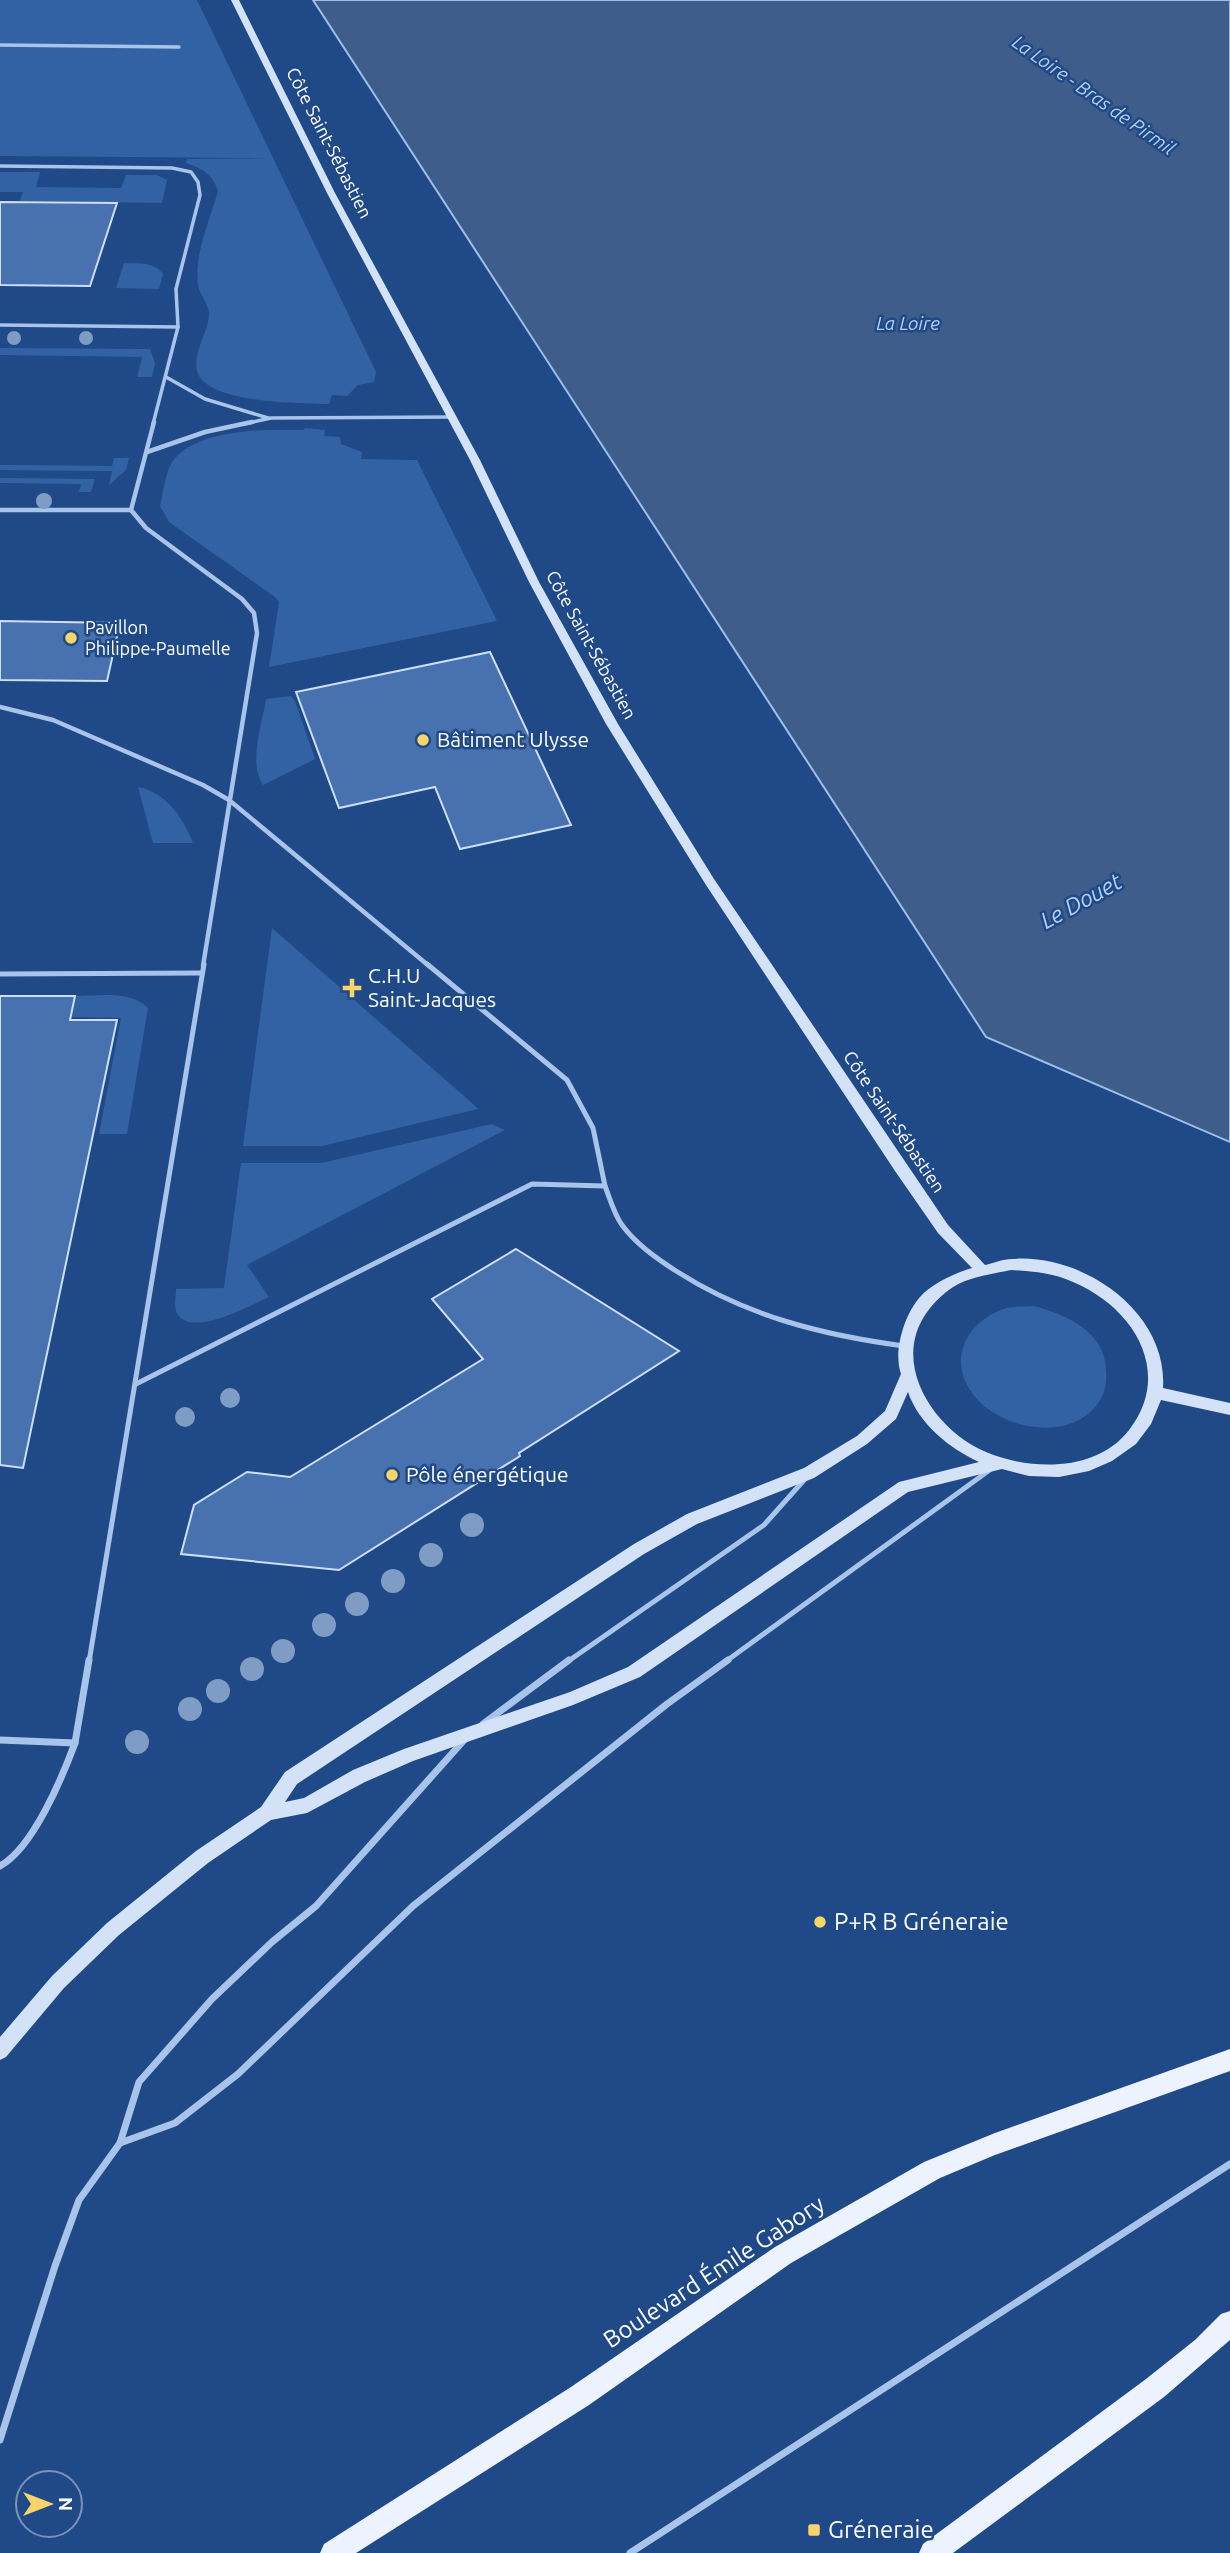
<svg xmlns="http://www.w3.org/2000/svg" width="1230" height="2553" font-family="Ubuntu,sans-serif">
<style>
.green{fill:#3362a4}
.water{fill:#3e5d8a;stroke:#9cbfec;stroke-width:2}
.building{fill:#4872af;stroke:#cddff8;stroke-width:2}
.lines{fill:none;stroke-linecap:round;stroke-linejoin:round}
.service-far3{stroke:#a9c4ea;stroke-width:3.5}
.service-far2{stroke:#a9c4ea;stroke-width:4.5}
.service-far1{stroke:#a9c4ea;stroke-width:5}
.service{stroke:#a9c4ea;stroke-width:7}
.secondary{fill:#d4e2f8;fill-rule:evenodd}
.primary{fill:#edf3fe;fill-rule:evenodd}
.tree{fill:#7f9cc5}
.poi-dot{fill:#f8d469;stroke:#1f4987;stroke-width:2.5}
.labels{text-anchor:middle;stroke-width:5;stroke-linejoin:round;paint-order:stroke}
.far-street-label{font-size:18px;fill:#fff;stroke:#1f4987}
.far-poi-label{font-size:18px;fill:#fff;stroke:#1f4987;text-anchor:start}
.far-water-label{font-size:19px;font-style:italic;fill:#b4cef2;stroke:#1f4987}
.poi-label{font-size:21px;fill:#fff;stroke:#1f4987;text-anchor:start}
.water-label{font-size:23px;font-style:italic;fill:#b4cef2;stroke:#1f4987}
.near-poi-label{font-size:24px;fill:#fff;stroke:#1f4987;text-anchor:start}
.near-street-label{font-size:24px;fill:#fff;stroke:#1f4987}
</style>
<rect width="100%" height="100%" fill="#1f4987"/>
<g class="green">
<path d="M0 0H197L376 372 374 382 358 385 347 396 332 395 329 404C303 403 205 404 197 371 192 353 209 332 209 314 209 303 199 295 198 284 194 254 210 220 218 191 213 174 201 168 186 163L187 159 270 158 0 156Z"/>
<path d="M0 172H40L36 187 121 188 126 175H157L167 180 162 203 20 201 23 192H0Z"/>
<path d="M124 263C139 264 153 261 163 274L159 289 116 288Z"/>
<path d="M0 348 150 349 155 363 152 377H137L142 357 0 355Z"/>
<path d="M305 428 325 430 324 436 340 437 341 444 362 452 361 459 417 460 497 621 269 667 279 602 275 597 169 522 160 506C163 493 165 475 171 464 192 428 269 429 304 430Z"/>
<path d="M114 458H129L126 470 109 485 112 471 0 470V465L112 466Z"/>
<path d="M0 478 95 479 91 492H79L81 484 0 483Z"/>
<path d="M291 696 295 701 315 759 263 785C248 763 262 725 266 699Z"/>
<path d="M138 787C167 793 183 818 193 843H153Z"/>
<path d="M272 928 472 1103 478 1109 322 1146H243Z"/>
<path d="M75 996C99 996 130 990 148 1008L127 1134H99L121 1018 71 1017Z"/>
<path d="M492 1124 505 1130 247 1265 269 1297C251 1305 195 1336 179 1316 173 1310 176 1297 176 1289L224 1288 241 1163H321Z"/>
<path d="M1033 1306C1066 1314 1106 1332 1106 1371 1107 1382 1105 1393 1099 1402 1070 1445 994 1429 970 1390 947 1355 971 1318 1007 1308 1015 1306 1025 1307 1033 1306Z"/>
</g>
<path class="water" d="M313 0H1230V1142L986 1037Z"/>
<g class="building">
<path d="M0 202 117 203 90 286 0 285Z"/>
<path d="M0 621 120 623 107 681 0 680Z"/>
<path d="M490 652 571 825 460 849 435 787 339 808 296 692Z"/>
<path d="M0 996H75L70 1020H117L23 1468 0 1465Z"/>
<path d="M516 1249 679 1351 519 1453 520 1456 339 1570 181 1554 194 1505 247 1472 290 1477 483 1359 432 1299Z"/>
</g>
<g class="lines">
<g class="service-far3">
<path d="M0 45 179 47"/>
<path d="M0 166 172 168 191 172 198 182 200 195 176 289 178 327"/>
<path d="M0 325 178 327 153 424"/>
<path d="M166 377 205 399 268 418"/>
<path d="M244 424 271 418 452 417"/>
</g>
<g class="service-far2">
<path d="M154 422 131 510 146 528 242 599 254 613 257 633 203 966"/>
<path d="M147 452 205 432 252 422"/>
<path d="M0 510H131"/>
<path d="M0 707 53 720 203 785 229 800 429 966"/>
</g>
<g class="service-far1">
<path d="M0 974 200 973"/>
<path d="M605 1186C610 1199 614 1214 622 1225 636 1244 656 1258 676 1271 746 1316 822 1335 904 1346"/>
<path d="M136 1384 532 1184 605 1186 593 1128 567 1080 427 964"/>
<path d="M89 1662 204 964"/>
<path d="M567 1662 764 1525 805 1479"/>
<path d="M725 1662 991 1469"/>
</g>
<g class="service">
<path d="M483 1724 569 1660"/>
<path d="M0 1740 75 1743 89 1660"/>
<path d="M0 1866C33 1848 62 1778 75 1743"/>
<path d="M120 2143 175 2123 238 2074 413 1906 667 1704 728 1660"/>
<path d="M0 2440 55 2266 79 2200 120 2143 139 2082 212 1999 272 1942 316 1906 465 1739"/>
<path d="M630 2553 1230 2164"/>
</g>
<path class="secondary" d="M231 0H239L335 193 480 460 539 582 618 724 714 879 948 1225 985 1265C994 1263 1003 1259 1012 1259 1083 1253 1168 1312 1163 1388L1230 1403V1415L1161 1400 1151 1424 1136 1444 1112 1461 1089 1471 1059 1477 1029 1476 1002 1469 908 1492 640 1677 573 1705 413 1761 365 1782 307 1813 271 1820 208 1863 119 1935 64 1988 6 2057 0 2060V2037L52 1976 107 1923 196 1851 261 1807 285 1772 634 1544 687 1514 804 1468 857 1436 885 1411 901 1374C893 1352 904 1315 920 1297 931 1284 955 1273 972 1268L938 1233 895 1171 706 885 606 724 529 582 470 460 327 193ZM1011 1270C1032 1271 1054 1273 1073 1282 1133 1307 1174 1372 1129 1430 1097 1472 1031 1471 986 1452 938 1432 894 1371 922 1320 931 1304 947 1288 965 1281 979 1276 996 1273 1011 1270ZM908 1392C919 1424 949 1448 979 1462L899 1482 628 1667 570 1692 404 1749 353 1770 304 1798 285 1802 297 1784 644 1554 697 1524 814 1478 867 1444 896 1419Z"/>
<g class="primary">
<path d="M1230 2049V2071L995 2155 940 2178 791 2263 589 2405 356 2553H320L324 2544 571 2387 775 2247 924 2162 995 2133Z"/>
<path d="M1230 2311V2340L1164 2397 953 2553H919L923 2544 1146 2379 1195 2340 1221 2314Z"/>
</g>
</g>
<g class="tree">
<circle cx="14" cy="338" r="7"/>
<circle cx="86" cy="338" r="7"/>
<circle cx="44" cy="501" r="8"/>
<circle cx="230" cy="1398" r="10"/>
<circle cx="185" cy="1417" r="10"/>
<circle cx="472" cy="1525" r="12"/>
<circle cx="431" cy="1555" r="12"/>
<circle cx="393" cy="1581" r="12"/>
<circle cx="357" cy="1604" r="12"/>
<circle cx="324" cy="1625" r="12"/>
<circle cx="283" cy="1651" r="12"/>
<circle cx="252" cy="1669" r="12"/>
<circle cx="218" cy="1691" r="12"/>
<circle cx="190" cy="1709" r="12"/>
<circle cx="137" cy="1742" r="12"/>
</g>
<g class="poi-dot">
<circle cx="71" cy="638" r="7"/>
<circle cx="423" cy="740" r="7"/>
<path d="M348.5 977.5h7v7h7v7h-7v7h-7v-7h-7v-7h7z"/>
<circle cx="392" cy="1475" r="7"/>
<circle cx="820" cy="1922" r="7"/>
<rect x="807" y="2523" width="14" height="14" rx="3.5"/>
</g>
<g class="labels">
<g class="far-street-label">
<text transform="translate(329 143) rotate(63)" y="6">Côte Saint-Sébastien</text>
<text transform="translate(591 645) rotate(61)" y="6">Côte Saint-Sébastien</text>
<text transform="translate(894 1122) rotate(56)" y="6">Côte Saint-Sébastien</text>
</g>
<g class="far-poi-label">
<text x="85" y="634">Pavillon<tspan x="85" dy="21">Philippe-Paumelle</tspan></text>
</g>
<g class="far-water-label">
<text transform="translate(1094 95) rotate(35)" y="7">La Loire - Bras de Pirmil</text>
<text x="908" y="330">La Loire</text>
</g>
<g class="poi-label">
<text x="437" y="747">Bâtiment Ulysse</text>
<text x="368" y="983">C.H.U<tspan x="368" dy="24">Saint-Jacques</tspan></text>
<text x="406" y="1482">Pôle énergétique</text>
</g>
<g class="water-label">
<text transform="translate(1081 901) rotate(-29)" y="8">Le Douet</text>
</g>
<g class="near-poi-label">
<text x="834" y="1930">P+R B Gréneraie</text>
<text x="828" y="2538">Gréneraie</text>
</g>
<g class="near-street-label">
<text transform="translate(714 2272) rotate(-33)" y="8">Boulevard Émile Gabory</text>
</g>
</g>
<g transform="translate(49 2504) rotate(90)"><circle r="33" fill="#1f4987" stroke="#7992b7" stroke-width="2"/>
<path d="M0-5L12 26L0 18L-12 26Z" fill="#f8d469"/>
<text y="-10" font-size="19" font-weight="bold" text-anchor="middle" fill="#ffffff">N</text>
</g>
</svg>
